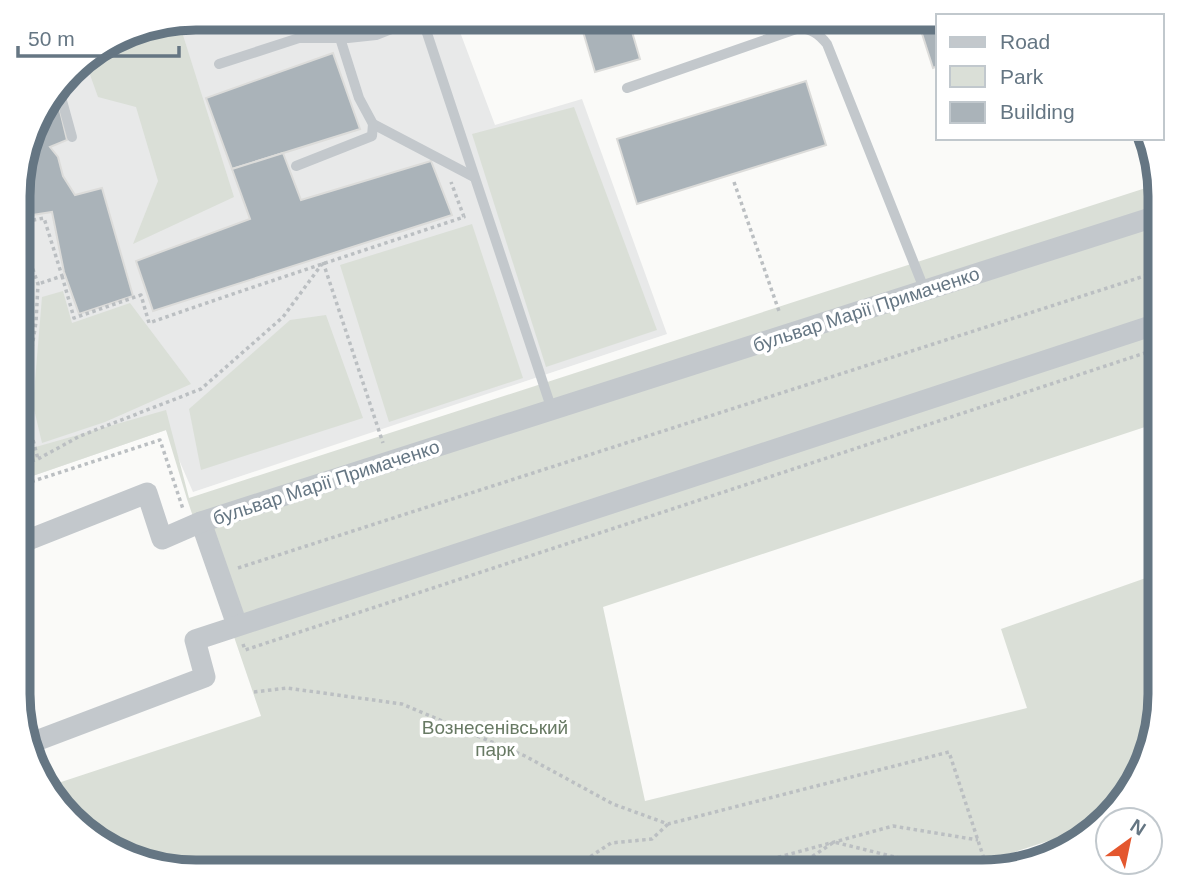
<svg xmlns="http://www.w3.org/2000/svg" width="1178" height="890" font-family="Helvetica,sans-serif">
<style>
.built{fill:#e8e9e9}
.green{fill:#dadfd7}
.building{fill:#aab3b9;stroke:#dcdcda;stroke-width:2}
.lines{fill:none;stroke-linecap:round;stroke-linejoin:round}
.path{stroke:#bbbfc2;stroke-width:3.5;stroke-dasharray:3.5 3.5;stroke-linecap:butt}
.service{stroke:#c3c8cc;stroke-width:10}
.minor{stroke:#c3c8cc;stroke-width:21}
.labels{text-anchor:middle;stroke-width:7;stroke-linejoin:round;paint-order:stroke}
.street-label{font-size:19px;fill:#657683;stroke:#fff}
.park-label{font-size:19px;fill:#687a64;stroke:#fff}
.rim{fill:none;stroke:#657683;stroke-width:9}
</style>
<rect width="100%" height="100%" fill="#fafaf8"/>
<path class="built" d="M196 18H474L457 24 495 125 582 99 667 334 193 492 166 430 18 481 19 172 41 107 79 62 138 27Z"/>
<g class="green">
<path d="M196 18H212L182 32 234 197 133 244 158 181 136 107 98 97 84 58 138 27Z"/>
<path d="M574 107 657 330 546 367 472 134Z"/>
<path d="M1158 184 1160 195V422L603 607 645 801 1027 708 1001 629 1160 573C1160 657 1176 766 1100 824L978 864 981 872H185L128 859 79 828 46 787 261 716 187 499 166 430 18 481V452L166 410 189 498Z"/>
<path d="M472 224 523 378 389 422 340 265Z"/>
<path d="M63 291 72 323 130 303 191 384 105 422 42 443 33 405 42 297Z"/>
<path d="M326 315 363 418 201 470 189 409 290 320Z"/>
</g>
<g class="building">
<path d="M236 18H275L240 30Z"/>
<path d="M579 18H628L640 59 595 72Z"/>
<path d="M917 18H938V66L933 68Z"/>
<path d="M333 53 360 129 232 169 206 98Z"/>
<path d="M806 81 826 145 637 204 617 139Z"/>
<path d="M55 90 67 140 50 147 58 157 63 176 75 195 102 188 133 296 79 314 64 272 52 212 26 216 19 200V172L41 107Z"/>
<path d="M283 153 301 200 431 161 452 215 153 311 136 261 250 219 232 169Z"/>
</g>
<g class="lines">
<g class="path">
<path d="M734 182 780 314"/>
<path d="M19 223 44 218 62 276 38 284"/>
<path d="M19 229 38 284 36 322 23 406"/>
<path d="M323 262 383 443"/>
<path d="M62 276 74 318 141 295 149 323C254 286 359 252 464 217L451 182"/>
<path d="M19 386 38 459"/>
<path d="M18 465 38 459 80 436 201 389 283 317 322 264"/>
<path d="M18 486 160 440 183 509"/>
<path d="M238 568 1160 271"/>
<path d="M243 644 245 650 1160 348"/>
<path d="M254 692 287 688 402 704 525 756 613 804 668 824 949 752 988 871"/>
<path d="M567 872 611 843 652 839 668 824"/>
<path d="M724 872 893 826 978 840"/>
<path d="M789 872 834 842 903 859 910 872"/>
</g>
<g class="service">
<path d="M422 18 552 410"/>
<path d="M340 38 359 98 373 124 474 177"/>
<path d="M219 64 299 38H348L376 35 419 18"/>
<path d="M58 86 72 137"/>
<path d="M627 88 799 28C812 29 819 34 827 44L925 291"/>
<path d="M296 166 372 136 373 124"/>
</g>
<g class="minor">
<path d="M201 522 237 625"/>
<path d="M18 544 147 493 162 539 201 522 1160 215"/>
<path d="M28 744 205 677 195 640 1160 323"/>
</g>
</g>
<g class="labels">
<g class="street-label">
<text transform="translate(866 309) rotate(-18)" y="7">бульвар Марії Примаченко</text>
<text transform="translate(326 482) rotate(-18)" y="7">бульвар Марії Примаченко</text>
</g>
<g class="park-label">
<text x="495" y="734">Вознесенівський<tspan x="495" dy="22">парк</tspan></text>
</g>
</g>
<path d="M0 0H1178V890H0ZM196 30H982A166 166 0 0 1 1148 196V694A166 166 0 0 1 982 860H196A166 166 0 0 1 30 694V196A166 166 0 0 1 196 30Z" fill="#fff" fill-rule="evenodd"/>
<path class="rim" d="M196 30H982A166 166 0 0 1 1148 196V694A166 166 0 0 1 982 860H196A166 166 0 0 1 30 694V196A166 166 0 0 1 196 30Z"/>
<rect x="936" y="14" width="228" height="126" fill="#ffffff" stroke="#c1c8cd" stroke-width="2"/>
<rect x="950" y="37" width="35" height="10" fill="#c3c8cc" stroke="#c1c8cd" stroke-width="2"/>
<text x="1000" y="49" font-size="21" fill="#657683">Road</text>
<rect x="950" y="66" width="35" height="21" fill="#dadfd7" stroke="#c1c8cd" stroke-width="2"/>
<text x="1000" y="84" font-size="21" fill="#657683">Park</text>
<rect x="950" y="102" width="35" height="21" fill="#aab3b9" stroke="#c1c8cd" stroke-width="2"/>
<text x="1000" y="119" font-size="21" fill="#657683">Building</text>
<g transform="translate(1129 841) rotate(33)"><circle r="33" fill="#ffffff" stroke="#c1c8cd" stroke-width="2"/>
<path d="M0-5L12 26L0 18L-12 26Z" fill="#e4572e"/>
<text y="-10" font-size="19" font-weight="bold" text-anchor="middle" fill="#657683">N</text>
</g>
<path d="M18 46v10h161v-10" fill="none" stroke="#657683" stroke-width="3.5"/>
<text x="28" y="46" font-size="21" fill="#657683" stroke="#ffffff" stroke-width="5" paint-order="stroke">50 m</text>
</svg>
